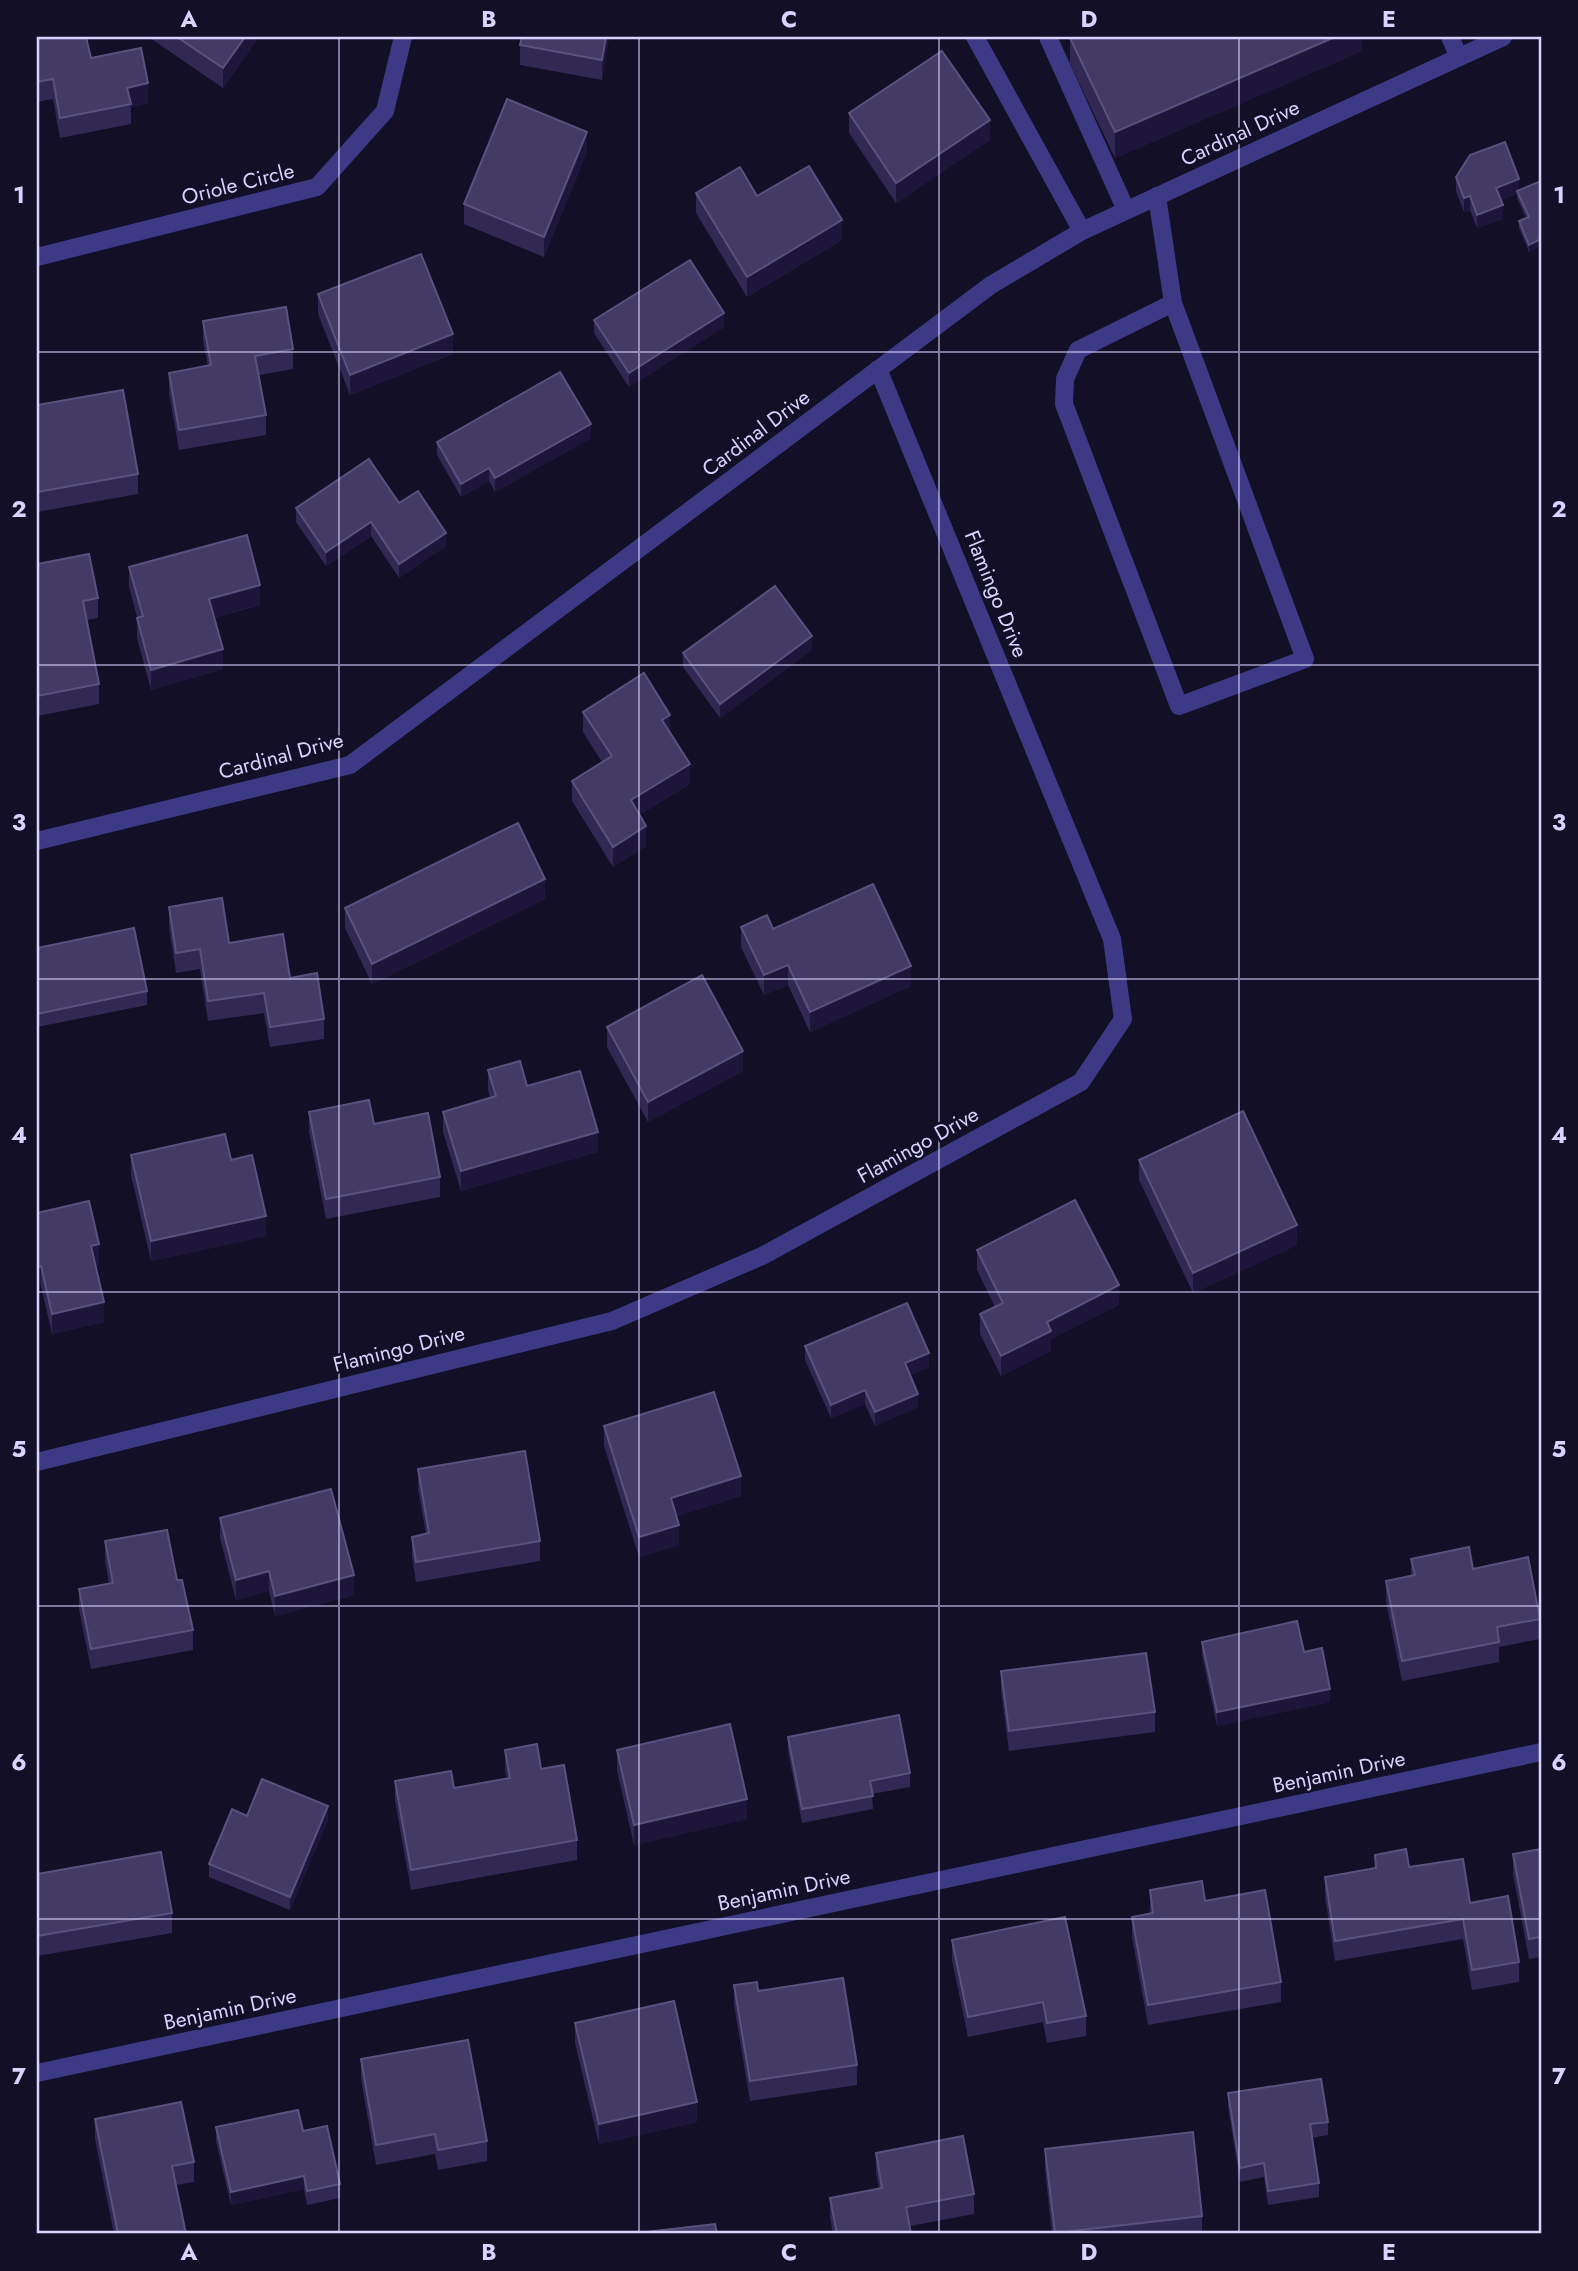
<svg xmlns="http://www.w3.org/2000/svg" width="1578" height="2271" font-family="Jost,sans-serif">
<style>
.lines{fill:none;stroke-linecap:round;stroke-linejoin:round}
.minor{stroke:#3d3a85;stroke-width:18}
.wall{fill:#312854}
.shaded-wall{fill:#1d163a}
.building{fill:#433a66;stroke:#5a527e;stroke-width:2}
.grid{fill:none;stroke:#d9d4ff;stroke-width:2;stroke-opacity:0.55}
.labels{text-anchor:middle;stroke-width:5;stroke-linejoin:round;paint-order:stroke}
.street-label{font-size:21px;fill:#d9d4ff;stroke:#130f26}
.neatline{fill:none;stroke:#d9d4ff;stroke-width:2.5}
.grid-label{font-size:23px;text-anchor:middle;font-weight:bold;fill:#d9d4ff}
</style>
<rect width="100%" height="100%" fill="#130f26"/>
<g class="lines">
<g class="minor">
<path d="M975 37 1082 231"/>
<path d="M1048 37 1126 210"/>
<path d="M1450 37 1459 57"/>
<path d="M1157 196 1173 303 1305 659 1179 706 1064 404 1065 379 1078 350 1173 303"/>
<path d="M37 257 317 187 385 111 403 37"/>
<path d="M37 841 350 765 991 285 1082 231 1503 37"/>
<path d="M37 1462 612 1321 762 1256 1081 1082 1123 1019 1112 939 878 369"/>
<path d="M37 2073 1541 1752"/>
</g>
</g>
<g class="wall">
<path d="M37 37 91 58 148 103 131 107V124L60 138 53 99 37 102Z"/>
<path d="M150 37H259L223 88 150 38Z"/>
<path d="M609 37 602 80 520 65V45Z"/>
<path d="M1362 37V51L1115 158 1070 64V38Z"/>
<path d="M849 113 990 140 896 203 849 133Z"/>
<path d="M587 152 544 257 464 224V204Z"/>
<path d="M1456 177 1519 190 1541 181V246L1529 252 1519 228V221L1526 218 1517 198V194L1500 200 1503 219 1477 228 1470 210 1464 212 1456 191Z"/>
<path d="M696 193 757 196 842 240 747 297 696 213Z"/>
<path d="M318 294 453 354 350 395 318 314Z"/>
<path d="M594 320 724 327 629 387 594 333Z"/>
<path d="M203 321 293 349V369L259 375 266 415V435L179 450 169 393V373L208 366 203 341Z"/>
<path d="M37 405 138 474V494L37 512Z"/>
<path d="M591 438 495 492 489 481 461 497 437 455V442Z"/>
<path d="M399 503 446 546 399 578 371 536 326 566 296 522V508Z"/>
<path d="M37 564 98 598V618L87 620 99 684V704L37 716Z"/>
<path d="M129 567 260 605 214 618 223 669 151 690 137 638V617L129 587Z"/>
<path d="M812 650 720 718 683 667V653Z"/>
<path d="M583 712 670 734 690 784 639 815 646 846 613 867 572 801V781L602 762 583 732Z"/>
<path d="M545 899 372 984 345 928V908Z"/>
<path d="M169 907 290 978 324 1019V1039L270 1047 264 1013 208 1021 200 969 176 973 169 927Z"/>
<path d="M741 927 773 929 911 986 810 1032 788 985 764 995 741 947Z"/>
<path d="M37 948 147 991V1005L37 1027Z"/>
<path d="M607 1027 743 1071 648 1122 607 1047Z"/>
<path d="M488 1070 527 1086 598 1152 461 1191 443 1132V1112L490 1098 488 1090Z"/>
<path d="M309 1112 374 1124 440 1177V1197L326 1219 309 1132Z"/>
<path d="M131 1155 231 1160 266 1236 151 1261 131 1175Z"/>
<path d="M1139 1160 1297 1245 1193 1293 1139 1180Z"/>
<path d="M37 1213 99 1264 95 1265 104 1322 52 1334 41 1286Z"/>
<path d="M977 1250 1119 1305 1051 1339V1351L1001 1376 980 1334V1314L995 1307 977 1270Z"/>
<path d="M805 1346 929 1367 910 1375 918 1407 875 1426 865 1404 831 1418 805 1360Z"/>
<path d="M604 1426 741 1496 677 1516 679 1545 639 1557 604 1446Z"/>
<path d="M418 1469 540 1541V1561L416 1582 412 1557V1537L426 1534 418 1489Z"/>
<path d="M220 1518 354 1595 275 1616 269 1591 236 1600 220 1538Z"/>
<path d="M105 1541 193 1630V1650L91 1669 79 1609V1589L109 1583 105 1561Z"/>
<path d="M1411 1559 1473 1569 1540 1619V1639L1499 1647V1662L1402 1681 1386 1601V1581L1411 1576Z"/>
<path d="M1202 1642 1304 1652 1330 1702 1217 1726 1202 1655Z"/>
<path d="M1001 1671 1155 1712V1732L1009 1751 1001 1691Z"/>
<path d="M788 1737 910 1773V1787L872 1794 873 1809 802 1823 788 1751Z"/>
<path d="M505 1750 541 1769 577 1840V1860L411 1890 395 1801V1781L454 1788 507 1778 505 1770Z"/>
<path d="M617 1750 747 1819 634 1845 617 1770Z"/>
<path d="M247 1816 328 1820 290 1910 209 1877V1864Z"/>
<path d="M1541 1849V1957L1529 1959 1513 1874V1854Z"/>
<path d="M1375 1855 1409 1867 1470 1903 1519 1962V1982L1472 1990 1463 1939 1335 1961 1325 1897V1877L1375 1868Z"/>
<path d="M37 1874 172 1913V1933L37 1956Z"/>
<path d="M1150 1890 1205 1901 1281 1982V2002L1148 2025 1132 1937V1917L1150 1914Z"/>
<path d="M952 1940 1086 2016V2036L1047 2043 1043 2022 968 2037 952 1960Z"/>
<path d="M734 1985 758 1991 857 2065V2085L750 2101 734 2005Z"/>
<path d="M575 2023 697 2122 599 2144 575 2043Z"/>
<path d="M361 2059 487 2141V2161L438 2170 435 2154 376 2165 361 2079Z"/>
<path d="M1228 2093 1328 2122V2135L1312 2138 1319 2183V2197L1268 2205 1264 2177 1240 2182 1228 2107Z"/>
<path d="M95 2119 194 2162V2182L176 2185 186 2234H114L95 2139Z"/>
<path d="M216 2127 303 2131 340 2184V2198L307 2205 304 2189 231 2205 216 2141Z"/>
<path d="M1045 2149 1202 2216V2234H1052L1045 2169Z"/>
<path d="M876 2153 974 2194V2214L910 2226 911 2234H833L830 2218V2198L879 2188 876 2173Z"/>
</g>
<g class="shaded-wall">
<path d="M245 37H259L223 88V68Z"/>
<path d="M606 37H609L602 80V60Z"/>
<path d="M1335 37H1362V51L1115 158V132Z"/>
<path d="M148 83V103L131 107 127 88Z"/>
<path d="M990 120V140L896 203V183Z"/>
<path d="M587 132V152L544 257V237Z"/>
<path d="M1519 179V193L1517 191V194L1496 202V188Z"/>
<path d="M1470 196V210L1464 212V198Z"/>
<path d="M1503 205V219L1477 228V215Z"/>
<path d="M842 220V240L747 297V277Z"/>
<path d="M1541 239V246L1529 252V245Z"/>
<path d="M724 313V327L629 387V373Z"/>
<path d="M453 334V354L350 395V375Z"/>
<path d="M591 424V438L495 492V478Z"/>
<path d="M489 468V481L461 497V484Z"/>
<path d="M371 522V536L326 566V552Z"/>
<path d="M446 533V546L399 578V564Z"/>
<path d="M260 585V605L209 619V599Z"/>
<path d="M812 636V650L720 718V704Z"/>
<path d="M223 649V669L151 690V670Z"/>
<path d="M670 715V735L662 720Z"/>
<path d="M690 764V784L631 820V800Z"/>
<path d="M646 826V846L613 867V847Z"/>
<path d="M545 879V899L372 984V964Z"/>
<path d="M788 965V985L764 995V975Z"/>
<path d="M911 966V986L810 1032V1012Z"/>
<path d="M743 1051V1071L648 1122V1102Z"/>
<path d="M598 1132V1152L461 1191V1171Z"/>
<path d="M266 1216V1236L151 1261V1241Z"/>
<path d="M1297 1225V1245L1193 1293V1273Z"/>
<path d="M99 1244V1264L91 1266V1246Z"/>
<path d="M41 1266V1286L37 1287V1267Z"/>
<path d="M1119 1285V1305L1051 1339V1351L1001 1376V1356L1047 1322Z"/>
<path d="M104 1302V1322L52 1334V1314Z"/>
<path d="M929 1353V1367L905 1377V1363Z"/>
<path d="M865 1390V1404L831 1418V1405Z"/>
<path d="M918 1394V1407L875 1426V1412Z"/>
<path d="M741 1476V1496L671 1518V1498Z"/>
<path d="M679 1525V1545L639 1557V1537Z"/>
<path d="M269 1571V1591L236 1600V1580Z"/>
<path d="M354 1575V1595L275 1616V1596Z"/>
<path d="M1330 1689V1702L1217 1726V1712Z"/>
<path d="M747 1799V1819L634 1845V1825Z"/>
<path d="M328 1806V1820L290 1910V1897Z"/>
<path d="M697 2102V2122L599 2144V2124Z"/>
<path d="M304 2176V2189L231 2205V2192Z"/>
</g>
<g class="building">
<path d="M37 37H86L91 58 141 48 148 83 127 88 131 104 60 118 53 79 37 82Z"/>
<path d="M177 37H245L223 68Z"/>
<path d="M522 37H606L602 60 520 45Z"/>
<path d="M1073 37H1335L1115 132 1070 38Z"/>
<path d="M942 51 990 120 896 183 849 113Z"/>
<path d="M507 99 587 132 544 237 464 204Z"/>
<path d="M1505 142 1519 179 1496 188 1503 205 1477 215 1470 196 1464 198 1456 177 1470 155Z"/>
<path d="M809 166 842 220 747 277 696 193 740 167 757 196Z"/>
<path d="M1541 181V239L1529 245 1519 221 1529 217 1517 191Z"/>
<path d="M421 254 453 334 350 375 318 294Z"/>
<path d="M690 260 724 313 629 373 594 320Z"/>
<path d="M286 307 293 349 255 356 266 415 179 430 169 373 211 365 203 321Z"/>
<path d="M560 372 591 424 495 478 489 468 461 484 437 442Z"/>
<path d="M123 390 138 474 37 492V405Z"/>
<path d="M369 459 399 503 418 491 446 533 399 564 371 522 326 552 296 508Z"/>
<path d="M247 535 260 585 209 599 223 649 151 670 137 618 143 616 129 567Z"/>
<path d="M89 554 98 598 83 601 99 684 37 696V564Z"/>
<path d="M775 586 812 636 720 704 683 653Z"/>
<path d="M644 673 670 715 662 720 690 764 631 800 646 826 613 847 572 781 612 756 583 712Z"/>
<path d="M518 823 545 879 372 964 345 908Z"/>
<path d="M873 884 911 966 810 1012 788 965 764 975 741 927 767 915 773 929Z"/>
<path d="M222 898 229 943 283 934 290 978 317 973 324 1019 270 1027 264 993 208 1001 200 949 176 953 169 907Z"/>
<path d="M134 928 147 991 37 1014V948Z"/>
<path d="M702 975 743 1051 648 1102 607 1027Z"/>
<path d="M520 1061 527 1086 580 1071 598 1132 461 1171 443 1112 496 1096 488 1070Z"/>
<path d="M369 1100 374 1124 428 1113 440 1177 326 1199 309 1112Z"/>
<path d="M1243 1111 1297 1225 1193 1273 1139 1160Z"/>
<path d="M225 1134 231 1160 252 1155 266 1216 151 1241 131 1155Z"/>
<path d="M1075 1200 1119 1285 1047 1322 1051 1331 1001 1356 980 1314 1003 1303 977 1250Z"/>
<path d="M89 1201 99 1244 91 1246 104 1302 52 1314 41 1266 37 1267V1213Z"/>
<path d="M907 1303 929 1353 905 1363 918 1394 875 1412 865 1390 831 1405 805 1346Z"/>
<path d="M714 1392 741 1476 671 1498 679 1525 639 1537 604 1426Z"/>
<path d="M525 1451 540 1541 416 1562 412 1537 429 1533 418 1469Z"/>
<path d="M331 1489 354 1575 275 1596 269 1571 236 1580 220 1518Z"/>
<path d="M167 1530 177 1580H182L193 1630 91 1649 79 1589 113 1583 105 1541Z"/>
<path d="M1469 1547 1473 1569 1528 1557 1540 1619 1497 1627 1499 1642 1402 1661 1386 1581 1415 1575 1411 1559Z"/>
<path d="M1297 1621 1304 1652 1322 1648 1330 1689 1217 1712 1202 1642Z"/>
<path d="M1146 1653 1155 1712 1009 1731 1001 1671Z"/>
<path d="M899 1715 910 1773 870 1781 873 1796 802 1809 788 1737Z"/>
<path d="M730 1724 747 1799 634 1825 617 1750Z"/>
<path d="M537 1744 541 1769 564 1765 577 1840 411 1870 395 1781 451 1771 454 1788 510 1778 505 1750Z"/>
<path d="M262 1779 328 1806 290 1897 209 1864 232 1809 247 1816Z"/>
<path d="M1406 1849 1409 1867 1463 1859 1470 1903 1508 1896 1519 1962 1472 1970 1463 1919 1335 1941 1325 1877 1376 1868 1375 1855Z"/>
<path d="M1541 1849V1937L1529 1939 1513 1854Z"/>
<path d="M161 1852 172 1913 37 1936V1874Z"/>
<path d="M1202 1881 1205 1901 1265 1890 1281 1982 1148 2005 1132 1917 1153 1913 1150 1890Z"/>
<path d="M1065 1917 1086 2016 1047 2023 1043 2002 968 2017 952 1940Z"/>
<path d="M843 1978 857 2065 750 2081 734 1985 757 1982 758 1991Z"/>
<path d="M674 2001 697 2102 599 2124 575 2023Z"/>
<path d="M468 2040 487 2141 438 2150 435 2134 376 2145 361 2059Z"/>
<path d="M1321 2079 1328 2122 1310 2124 1319 2183 1268 2191 1264 2163 1240 2168 1228 2093Z"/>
<path d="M181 2102 194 2162 172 2166 186 2234H118L95 2119Z"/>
<path d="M298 2110 303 2131 327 2126 340 2184 307 2191 304 2176 231 2192 216 2127Z"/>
<path d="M1193 2132 1202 2216 1055 2233 1045 2149Z"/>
<path d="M963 2136 974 2194 906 2207 911 2234H837L830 2198 882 2188 876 2153Z"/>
<path d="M715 2224 717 2234H628Z"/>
</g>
<path class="grid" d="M339 37V2234M639 37V2234M939 37V2234M1239 37V2234M37 352H1541M37 665H1541M37 979H1541M37 1292H1541M37 1606H1541M37 1919H1541"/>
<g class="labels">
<g class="street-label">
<text transform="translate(1240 133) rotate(-25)" y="7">Cardinal Drive</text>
<text transform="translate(238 184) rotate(-14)" y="7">Oriole Circle</text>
<text transform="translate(756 433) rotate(-37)" y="7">Cardinal Drive</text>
<text transform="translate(996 594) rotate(68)" y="7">Flamingo Drive</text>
<text transform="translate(281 756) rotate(-15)" y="7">Cardinal Drive</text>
<text transform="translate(918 1145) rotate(-29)" y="7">Flamingo Drive</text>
<text transform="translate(399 1349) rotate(-14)" y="7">Flamingo Drive</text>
<text transform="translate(1339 1772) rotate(-12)" y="7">Benjamin Drive</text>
<text transform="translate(784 1890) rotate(-12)" y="7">Benjamin Drive</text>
<text transform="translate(230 2009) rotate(-12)" y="7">Benjamin Drive</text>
</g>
</g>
<rect width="1578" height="2271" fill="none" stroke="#130f26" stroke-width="77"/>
<rect x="38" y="38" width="1502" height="2194" class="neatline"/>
<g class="grid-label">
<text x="189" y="27">A</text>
<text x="489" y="27">B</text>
<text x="789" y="27">C</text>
<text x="1089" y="27">D</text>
<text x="1389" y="27">E</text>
<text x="19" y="203">1</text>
<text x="1559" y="203">1</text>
<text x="19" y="517">2</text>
<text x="1559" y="517">2</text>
<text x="19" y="830">3</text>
<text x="1559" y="830">3</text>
<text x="19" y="1143">4</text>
<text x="1559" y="1143">4</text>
<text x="19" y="1457">5</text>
<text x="1559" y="1457">5</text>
<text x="19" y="1770">6</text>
<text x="1559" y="1770">6</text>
<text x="19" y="2084">7</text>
<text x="1559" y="2084">7</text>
<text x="189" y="2260">A</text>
<text x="489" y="2260">B</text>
<text x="789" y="2260">C</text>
<text x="1089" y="2260">D</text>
<text x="1389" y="2260">E</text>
</g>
</svg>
